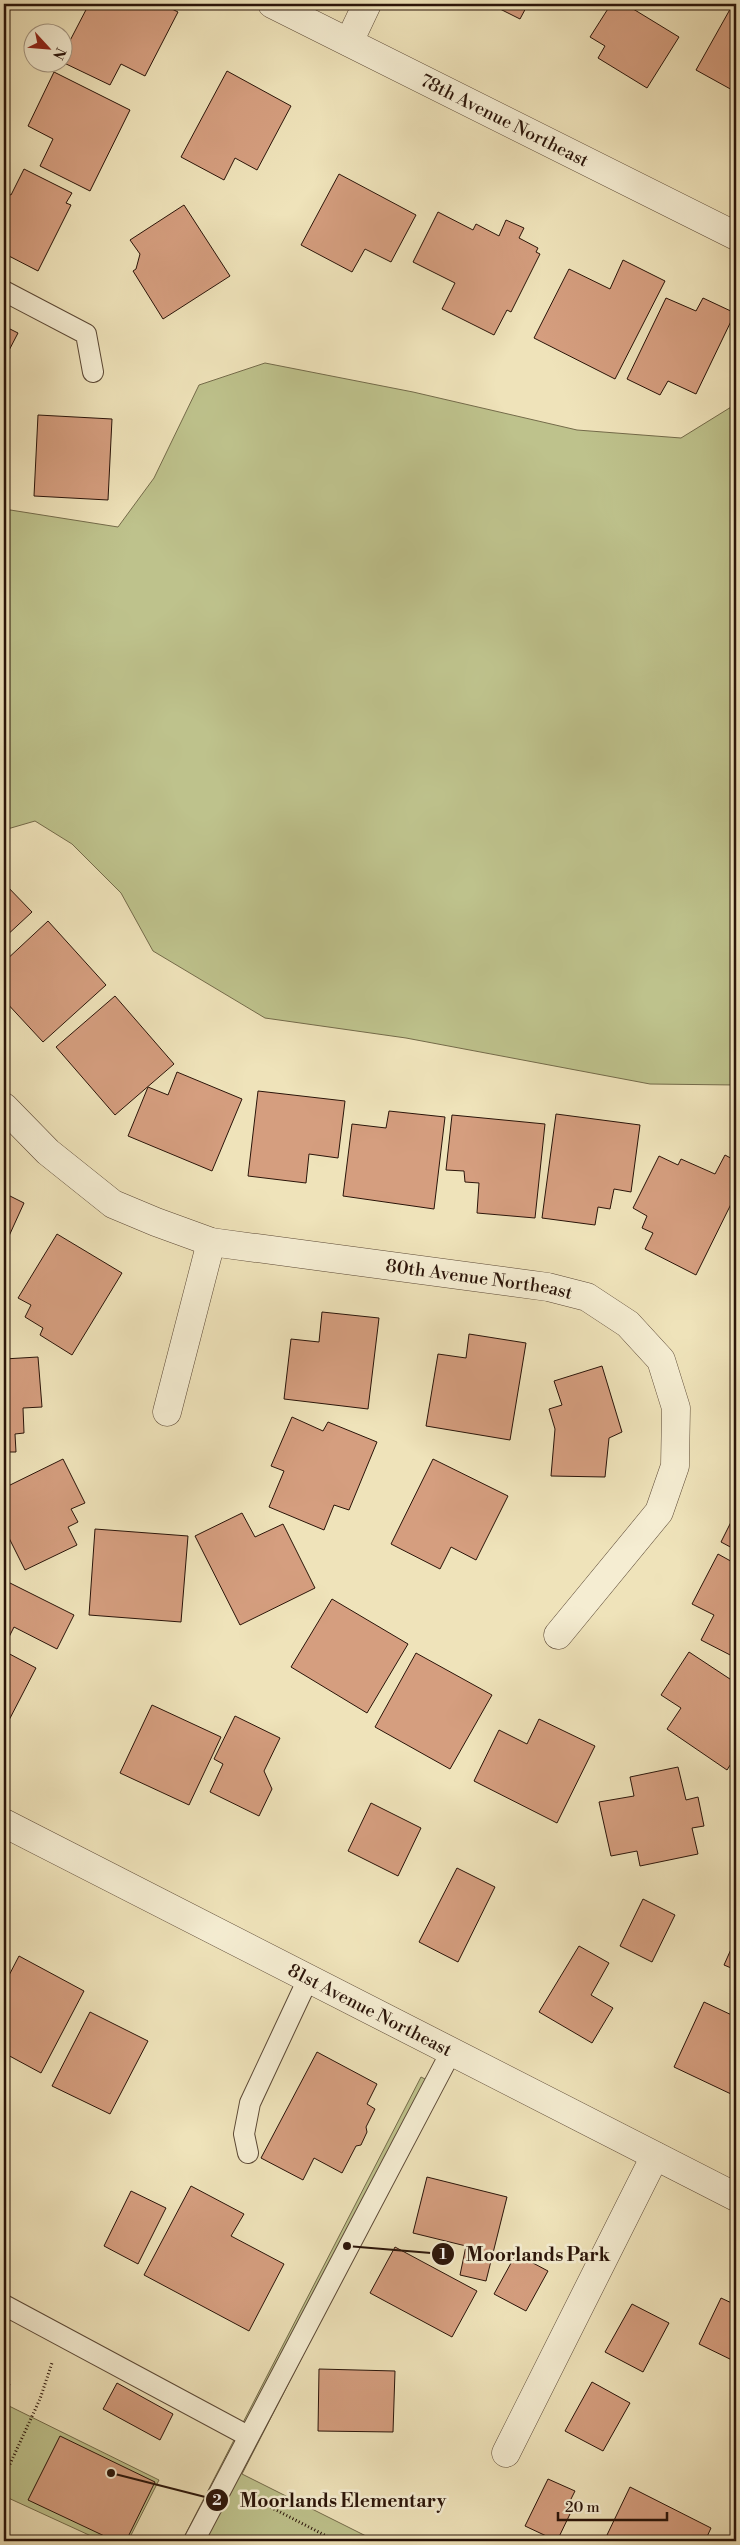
<svg xmlns="http://www.w3.org/2000/svg" width="740" height="2545" font-family="'Libre Bodoni',serif">
<style>
.green{fill:#bec28c;stroke:#746b4a}
.building{fill:#d59e7f;stroke:#2a1409}
.lines{fill:none;stroke-linecap:round;stroke-linejoin:round}
.lane-casing{stroke:#5b4835;stroke-width:22}
.street-casing{stroke:#5b4835;stroke-width:29}
.path{stroke:#2a1409;stroke-width:3;stroke-dasharray:1 2.5;stroke-linecap:butt}
.lane{stroke:#f5edd2;stroke-width:20}
.street{stroke:#f5edd2;stroke-width:28}
.labels{text-anchor:middle;stroke-width:5;stroke-linejoin:round;paint-order:stroke}
.street-label{font-size:18px;fill:#2a1409;stroke:#f5edd2}
.leader{fill:none;stroke:#2a1409;stroke-width:2}
.callout-dot{fill:#2a1409;stroke:#f5edd2;stroke-width:2}
.mark-label{font-size:15px;text-anchor:middle;font-weight:bold;fill:#fff}
.callout-label{font-size:19px;text-anchor:middle;font-weight:bold;fill:#2a1409;stroke:#f5edd2;stroke-width:5;stroke-linejoin:round;paint-order:stroke}
</style>
<rect width="100%" height="100%" fill="#efe3ba"/>
<filter id="stains"><feTurbulence type="fractalNoise" baseFrequency=".004" numOctaves="4"/><feColorMatrix values="0 0 0 0 .2 0 0 0 0 .09 0 0 0 0 .02 0 0 0 .5 -.17"/></filter>
<radialGradient id="worn" r=".72"><stop offset=".6" stop-color="#630" stop-opacity="0"/><stop offset="1" stop-color="#630" stop-opacity=".3"/></radialGradient>
<g class="green">
<path d="M265 363 413 392 577 430 681 438 736 404V1085L650 1084 406 1038 265 1018 153 951 121 893 72 844 35 821 4 830V509L118 527 154 478 199 385Z"/>
<path d="M421 2077 441 2087 242 2474 376 2541H182Z"/>
<path d="M7 2405 159 2480 128 2541H102L4 2496V2411Z"/>
</g>
<g class="building">
<path d="M89 4H162L178 12 145 76 121 64 110 85 62 62V56Z"/>
<path d="M490 4H528L520 19Z"/>
<path d="M611 4H625L679 37 647 88 598 58 605 46 590 37Z"/>
<path d="M733 4H736V86L734 91 696 70Z"/>
<path d="M227 71 291 106 257 170 235 158 224 180 181 157Z"/>
<path d="M54 72 130 110 90 191 40 166 53 139 28 126Z"/>
<path d="M24 169 72 193 66 203 71 205 38 271 7 255 4 262V192L11 195Z"/>
<path d="M339 174 416 215 391 262 365 249 352 272 301 245Z"/>
<path d="M184 205 230 276 163 319 133 271 136 269 140 254 130 240Z"/>
<path d="M438 212 473 230 476 224 499 236 506 220 524 228 519 238 538 248 536 252 540 254 511 312 507 310 494 335 442 309 455 283 413 262Z"/>
<path d="M623 260 665 281 615 379 534 338 569 269 610 289Z"/>
<path d="M666 298 696 311 703 298 735 313 696 394 668 381 660 395 627 379Z"/>
<path d="M4 326 18 333 4 360Z"/>
<path d="M38 415 112 419 108 500 34 496Z"/>
<path d="M4 883 32 912 4 938Z"/>
<path d="M48 921 106 985 43 1042 4 1000V962Z"/>
<path d="M115 996 174 1064 115 1115 56 1047Z"/>
<path d="M177 1072 242 1099 212 1171 128 1136 148 1087 168 1095Z"/>
<path d="M258 1091 345 1101 338 1158 309 1154 306 1183 248 1176Z"/>
<path d="M389 1111 445 1117 434 1209 343 1196 352 1124 386 1128Z"/>
<path d="M556 1114 640 1125 631 1192 614 1189 610 1209 598 1207 595 1225 542 1218Z"/>
<path d="M452 1115 545 1124 535 1218 477 1213 479 1183 465 1182 464 1171 446 1170Z"/>
<path d="M725 1155 736 1161V1194L696 1275 645 1249 653 1233 642 1228 647 1216 633 1208 659 1156 678 1165 681 1159 715 1174Z"/>
<path d="M4 1193 24 1203 4 1247Z"/>
<path d="M57 1234 122 1273 72 1355 40 1335 43 1328 25 1317 31 1305 18 1298Z"/>
<path d="M322 1312 379 1318 368 1409 284 1399 291 1339 319 1342Z"/>
<path d="M469 1334 526 1343 510 1440 426 1426 438 1354 466 1358Z"/>
<path d="M38 1357 42 1407 23 1408 24 1433 15 1434 16 1452H4V1359Z"/>
<path d="M602 1366 622 1432 609 1438 605 1477 551 1476 555 1429 549 1409 562 1405 554 1381Z"/>
<path d="M292 1417 323 1431 328 1422 377 1442 349 1510 334 1505 324 1530 269 1507 284 1471 271 1466Z"/>
<path d="M63 1459 85 1503 71 1509 78 1522 68 1527 77 1545 25 1570 4 1528V1488Z"/>
<path d="M433 1459 508 1496 476 1560 451 1547 440 1569 391 1544Z"/>
<path d="M736 1512V1550L721 1542Z"/>
<path d="M242 1513 255 1537 283 1524 315 1588 240 1625 195 1536Z"/>
<path d="M95 1529 188 1536 181 1622 89 1615Z"/>
<path d="M718 1554 736 1564V1658L701 1640 714 1615 692 1604Z"/>
<path d="M4 1580 74 1615 57 1649 14 1627 4 1647Z"/>
<path d="M332 1599 408 1644 367 1713 291 1667Z"/>
<path d="M4 1651 36 1668 7 1724 4 1722Z"/>
<path d="M689 1652 736 1683V1756L727 1770 667 1729 681 1708 661 1695Z"/>
<path d="M416 1653 492 1695 450 1769 375 1727Z"/>
<path d="M152 1705 221 1737 189 1805 120 1773Z"/>
<path d="M235 1716 280 1738 264 1771 272 1789 259 1816 210 1792 223 1764 214 1759Z"/>
<path d="M539 1719 595 1746 557 1823 474 1781 499 1730 527 1744Z"/>
<path d="M678 1767 686 1800 698 1797 704 1826 692 1828 698 1854 640 1866 637 1851 611 1856 599 1802 634 1796 630 1777Z"/>
<path d="M371 1803 421 1828 398 1876 348 1851Z"/>
<path d="M457 1868 495 1887 458 1962 419 1942Z"/>
<path d="M643 1899 675 1915 652 1962 620 1946Z"/>
<path d="M736 1938V1970L724 1965Z"/>
<path d="M579 1946 609 1963 591 1995 613 2008 592 2043 539 2012Z"/>
<path d="M19 1956 84 1991 41 2073 4 2053V1985Z"/>
<path d="M704 2002 736 2017V2083L731 2094 674 2067Z"/>
<path d="M90 2012 148 2041 110 2114 52 2086Z"/>
<path d="M317 2052 377 2084 367 2104 375 2109 366 2127 367 2132 361 2145 356 2146 342 2173 314 2158 303 2180 261 2158Z"/>
<path d="M427 2177 507 2197 486 2281 460 2275 466 2246 413 2233Z"/>
<path d="M191 2186 244 2214 231 2236 284 2264 249 2331 144 2275Z"/>
<path d="M131 2191 166 2208 138 2264 104 2246Z"/>
<path d="M395 2247 477 2291 452 2337 370 2293Z"/>
<path d="M516 2254 548 2271 526 2311 494 2294Z"/>
<path d="M721 2298 736 2305V2362L699 2344Z"/>
<path d="M632 2304 669 2323 643 2372 605 2352Z"/>
<path d="M319 2369 395 2371 393 2432 318 2431Z"/>
<path d="M592 2382 630 2403 603 2451 565 2431Z"/>
<path d="M117 2383 173 2414 160 2440 103 2409Z"/>
<path d="M60 2436 155 2482 126 2541H115L28 2500Z"/>
<path d="M548 2479 575 2491 565 2511 570 2514 557 2541 525 2526Z"/>
<path d="M630 2487 711 2528 705 2541H620L607 2535Z"/>
</g>
<g class="lines">
<defs>
<g id="lane">
<path d="M4 291 86 334 93 372"/>
<path d="M248 2153 244 2134 250 2103 308 1979"/>
<path d="M4 2305 248 2436"/>
<path d="M194 2541 451 2052"/>
</g>
<g id="street">
<path id="s1" d="M272 4 736 236"/>
<path d="M349 42 367 4"/>
<path id="s2" d="M4 1107 48 1152 113 1204 156 1222 211 1242 548 1287 587 1297 628 1324 661 1360 676 1408 675 1466 659 1512 558 1635"/>
<path d="M167 1412 211 1242"/>
<path id="s3" d="M4 1823 736 2197"/>
<path d="M506 2453 655 2156"/>
</g>
</defs>
<use href="#lane" class="lane-casing"/>
<use href="#street" class="street-casing"/>
<g class="path">
<path d="M4 2394 10 2382"/>
<path d="M4 2477 40 2399 52 2363"/>
<path d="M249 2496 336 2541"/>
</g>
<use href="#lane" class="lane"/>
<use href="#street" class="street"/>
</g>
<g class="labels">
<g class="street-label">
<text dy="6" stroke="none"><textPath href="#s1" startOffset="260">78th Avenue Northeast</textPath></text>
<text dy="6" stroke="none"><textPath href="#s2" startOffset="522">80th Avenue Northeast</textPath></text>
<text dy="6" stroke="none"><textPath href="#s3" startOffset="411">81st Avenue Northeast</textPath></text>
</g>
</g>
<path class="leader" d="M347 2246L443 2254M111 2473L217 2500"/>
<g class="callout-dot">
<circle cx="347" cy="2246" r="5"/>
<circle cx="111" cy="2473" r="5"/>
<circle cx="443" cy="2254" r="12"/>
<circle cx="217" cy="2500" r="12"/>
</g>
<g class="mark-label">
<text x="443" y="2259">1</text>
<text x="217" y="2505">2</text>
</g>
<g class="callout-label">
<text x="538" y="2261">Moorlands Park</text>
<text x="343" y="2507">Moorlands Elementary</text>
</g>
<rect width="740" height="2545" fill="none" stroke="#efe3ba" stroke-width="20"/>
<rect x="5" y="5" width="730" height="2535" fill="none" stroke="#2a1409" stroke-width="2.5"/>
<rect x="10" y="10" width="720" height="2525" fill="none" stroke="#2a1409"/>
<g transform="translate(48 48) rotate(116)"><circle r="24" fill="#f5edd2" stroke="#a49682"/>
<path d="M0-4L9 19L0 12L-9 19Z" fill="#8f2418"/>
<text y="-8" font-size="14" font-weight="bold" text-anchor="middle" fill="#2a1409">N</text>
</g>
<path d="M558 2512v8h109v-8" fill="none" stroke="#2a1409" stroke-width="2.5"/>
<text x="565" y="2512" font-size="15" fill="#2a1409" stroke="#f5edd2" stroke-width="4" paint-order="stroke">20 m</text>
<rect width="100%" height="100%" filter="url(#stains)"/>
<rect width="100%" height="100%" fill="url(#worn)"/>
</svg>
